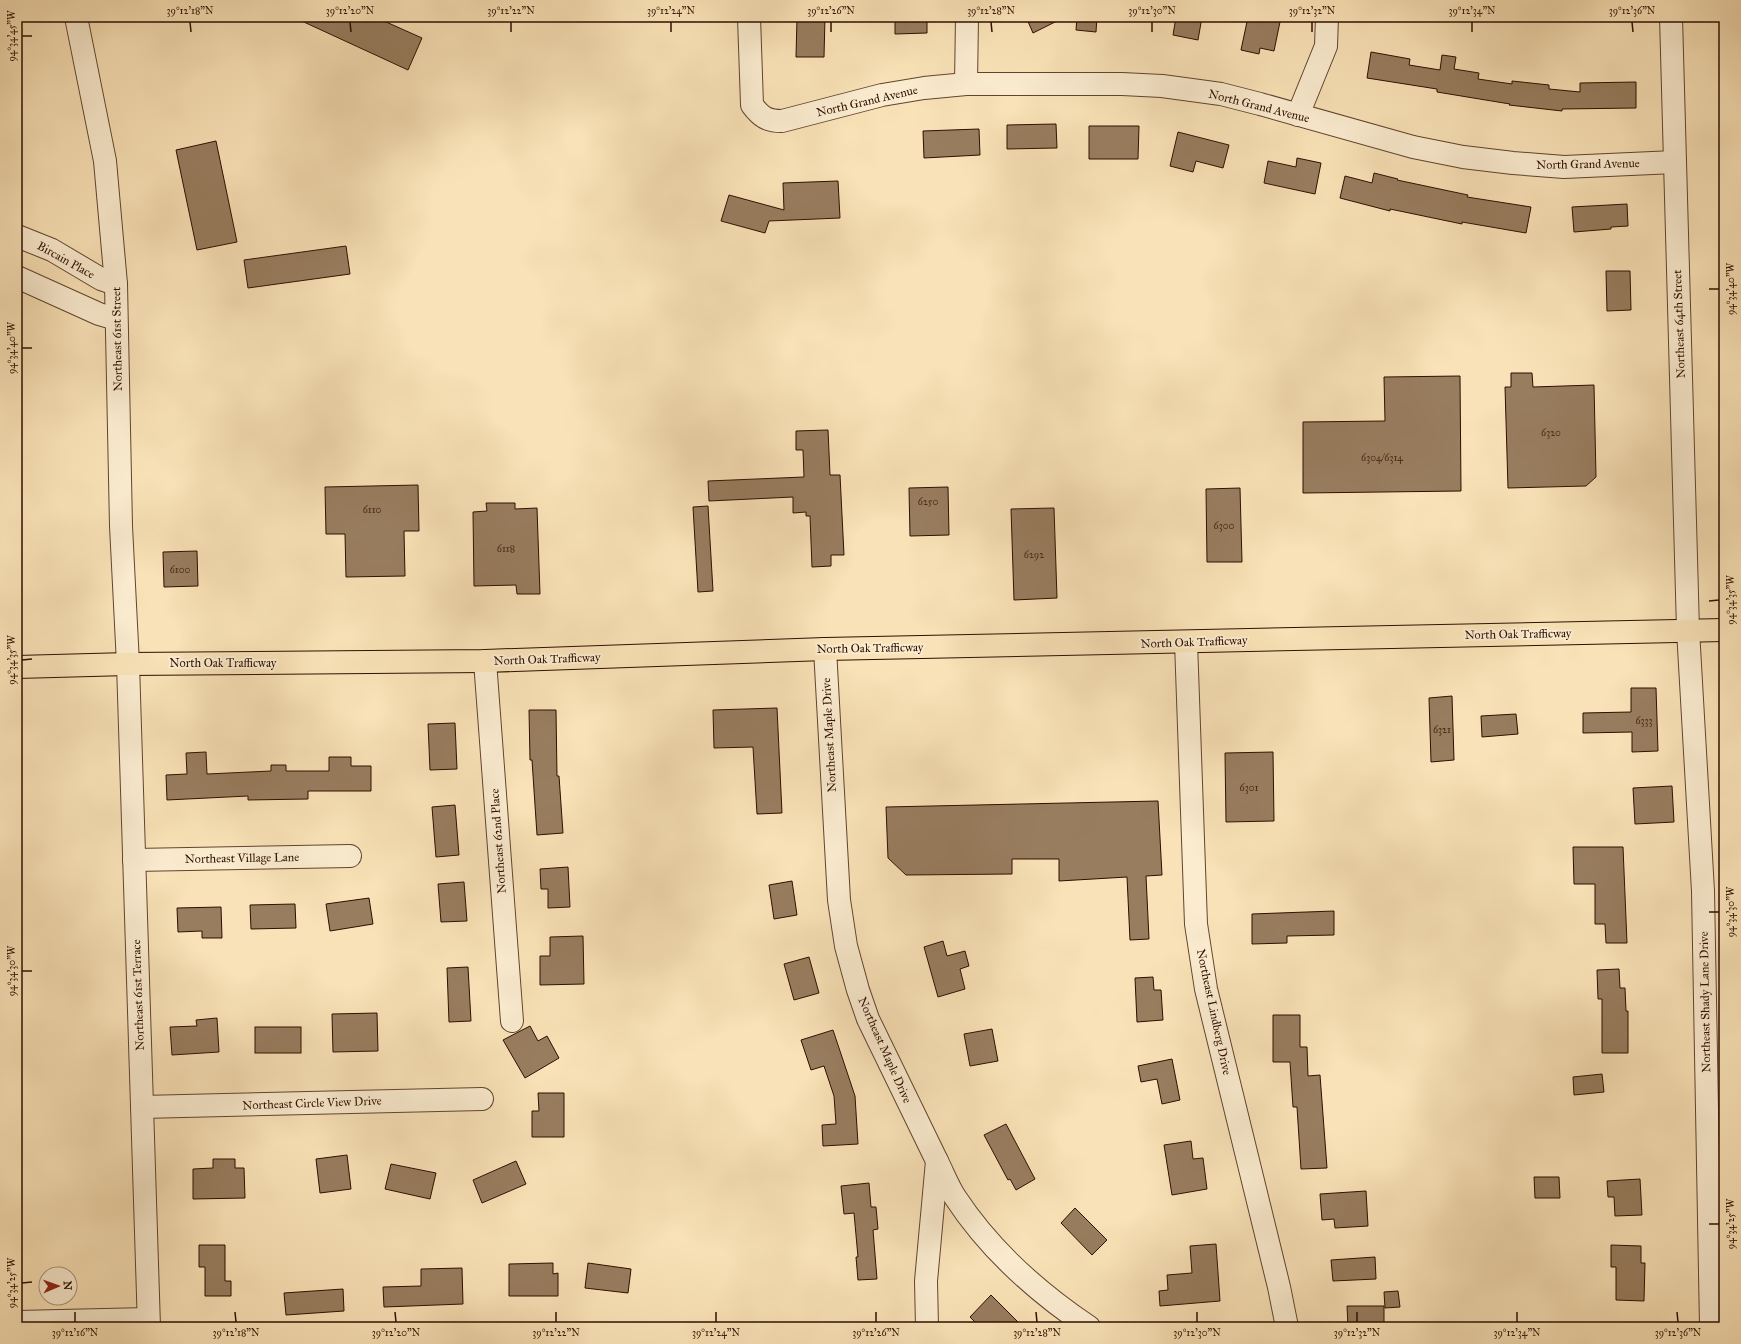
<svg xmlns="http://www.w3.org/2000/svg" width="1741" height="1344" font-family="'IM FELL Great Primer',serif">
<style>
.building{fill:#987d5f;stroke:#2e0f00}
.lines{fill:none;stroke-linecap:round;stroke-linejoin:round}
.minor-casing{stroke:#61442e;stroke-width:24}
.major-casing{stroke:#2e0f00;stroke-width:24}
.minor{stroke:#fbecd0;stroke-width:22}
.major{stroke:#f9e2b7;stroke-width:22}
.ticks{fill:none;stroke:#2e0f00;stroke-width:1.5}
.labels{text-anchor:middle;stroke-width:4;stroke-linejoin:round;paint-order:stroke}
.number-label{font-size:10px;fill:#482a18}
.street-label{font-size:12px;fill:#2e0f00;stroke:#fbecd0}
.neatline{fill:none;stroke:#2e0f00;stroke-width:1.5}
.ticks-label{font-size:10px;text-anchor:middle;fill:#2e0f00}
</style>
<rect width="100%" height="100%" fill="#f9e2b7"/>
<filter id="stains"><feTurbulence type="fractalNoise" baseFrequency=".005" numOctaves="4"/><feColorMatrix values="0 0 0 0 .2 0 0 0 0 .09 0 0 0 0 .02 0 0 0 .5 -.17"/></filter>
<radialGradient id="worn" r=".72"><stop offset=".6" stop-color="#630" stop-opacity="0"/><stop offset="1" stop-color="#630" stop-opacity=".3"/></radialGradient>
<g class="building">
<path d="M293 17H375L422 38 408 70Z"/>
<path d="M797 17H825L824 57H796Z"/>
<path d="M895 17H927V33L895 34Z"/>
<path d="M1026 17H1065L1033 33Z"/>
<path d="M1077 17H1097L1096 32 1076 30Z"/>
<path d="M1176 17H1202L1198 40 1173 35Z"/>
<path d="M1248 17H1281L1274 51 1260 48 1259 54 1241 50Z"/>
<path d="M1371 52 1410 59 1409 65 1440 70 1442 55 1456 57 1454 69 1479 73 1478 79 1512 84V81L1549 85V89L1580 92V83L1636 82V108L1562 109V111L1509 105 1510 104 1437 92V89L1367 78Z"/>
<path d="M1056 124 1057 148 1007 149V125Z"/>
<path d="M1089 126H1139L1138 159H1089Z"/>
<path d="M979 129 980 155 924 158 923 131Z"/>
<path d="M1178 132 1229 145 1223 168 1196 161 1193 172 1170 166Z"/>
<path d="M216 141 237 242 197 250 176 150Z"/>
<path d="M1297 158 1321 163 1315 194 1264 183 1268 161 1296 167Z"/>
<path d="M1374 173 1398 179 1397 180 1468 195 1467 197 1531 207 1526 233 1462 222V224L1390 209V211L1340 198 1345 176 1372 183Z"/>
<path d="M838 181 840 218 769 221 765 233 721 221 729 195 784 210 783 183Z"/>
<path d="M1627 204 1628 226 1611 227V229L1574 232 1572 207Z"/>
<path d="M346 246 350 274 248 288 244 260Z"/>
<path d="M1606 271H1630L1631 310 1607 311Z"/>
<path d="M1511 373H1532L1533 387 1594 385 1596 477 1586 486 1508 488 1505 387H1511Z"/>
<path d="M1460 376 1461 491 1303 493V422L1385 421 1384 377Z"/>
<path d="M828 430 830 475H840L844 555H831V566L812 567 810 516H806V512L793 513V497L709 501 708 481 804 477 803 450H796V431Z"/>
<path d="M418 485 419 531H404L405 576 346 577 345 534H326L325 487Z"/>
<path d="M948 487 949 535 910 536 909 488Z"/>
<path d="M1240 488 1242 562H1207L1206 489Z"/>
<path d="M486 503H515V509L537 508 540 594H517L516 585 474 586 473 512 487 511Z"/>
<path d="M708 506 713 591 698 592 693 507Z"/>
<path d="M1054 508 1057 598 1014 600 1011 509Z"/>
<path d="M197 551 198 586 164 587 163 552Z"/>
<path d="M1631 688H1656L1658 751 1632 752V732L1583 733V713L1631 712Z"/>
<path d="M1452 696 1454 760 1431 762 1429 698Z"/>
<path d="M777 708 782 813 757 814 753 747 714 748 713 710Z"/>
<path d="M529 710H556L557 776H559L563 833 537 835 532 760H530Z"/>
<path d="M1516 714 1518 734 1482 737 1481 716Z"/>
<path d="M455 723 457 769 430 770 428 724Z"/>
<path d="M206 752 207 774 271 771V765H286V771H329V757H351V766H371V791H308V799L248 800V796L167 800 166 775 187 774 186 753Z"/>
<path d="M1273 752 1274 821 1226 822 1225 753Z"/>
<path d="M1672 786 1674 822 1635 824 1633 788Z"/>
<path d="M1158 801 1162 875 1146 876 1149 939 1130 940 1127 877 1059 881V859H1012V874L906 875 888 858 886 807Z"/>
<path d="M455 805 459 855 436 857 432 807Z"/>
<path d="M1573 847H1623L1627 943H1606L1605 924H1595V884H1574Z"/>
<path d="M568 867 570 907 548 908V889H541L540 869Z"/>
<path d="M792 881 797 915 774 919 769 885Z"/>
<path d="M464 882 467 921 441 922 438 884Z"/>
<path d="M369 898 373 924 330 931 326 904Z"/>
<path d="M295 904 296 928 251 929 250 905Z"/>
<path d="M221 907 222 938H202V931L178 932 177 908Z"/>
<path d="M1334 911V935L1287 936V943L1252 944V914Z"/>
<path d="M583 936 584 984 540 985V956H550V937Z"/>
<path d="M943 941 947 956 965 951 969 966 960 969 965 989 938 997 924 947Z"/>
<path d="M809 957 819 993 794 1000 784 964Z"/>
<path d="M468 967 471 1021 449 1022 447 968Z"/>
<path d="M1619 969 1620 988H1625L1626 1011H1628V1053H1602V999H1598L1597 970Z"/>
<path d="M1153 977 1154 990H1161L1163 1020 1137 1022 1135 978Z"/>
<path d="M377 1013 378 1051 333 1052 332 1014Z"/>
<path d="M1273 1015H1300V1047H1307L1308 1076 1320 1075 1327 1168 1301 1169 1297 1107H1293L1290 1062H1273Z"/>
<path d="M217 1018 219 1052 172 1055 170 1027 197 1026 196 1020Z"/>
<path d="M530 1026 538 1041 547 1036 559 1058 525 1078 503 1040Z"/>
<rect x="255" y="1027" width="46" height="26"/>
<path d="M992 1029 998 1061 970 1066 964 1034Z"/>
<path d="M833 1030 855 1096 858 1144 823 1146 822 1125 836 1124 834 1096 824 1066 811 1070 801 1040Z"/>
<path d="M1172 1059 1180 1100 1162 1104 1157 1079 1141 1082 1138 1066Z"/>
<path d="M1602 1074 1604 1092 1574 1095 1573 1077Z"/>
<path d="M538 1093H564V1137H532V1111H539Z"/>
<path d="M1006 1124 1035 1179 1016 1190 1010 1179 1008 1180 984 1135Z"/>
<path d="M1191 1141 1193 1159 1203 1158 1207 1189 1172 1195 1164 1145Z"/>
<path d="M347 1155 351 1189 320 1193 316 1159Z"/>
<path d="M213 1159H235V1168H244L245 1198 193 1199V1169L213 1168Z"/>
<path d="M516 1161 526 1184 482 1203 473 1180Z"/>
<path d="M391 1164 436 1173 430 1199 385 1189Z"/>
<path d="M1534 1177H1559L1560 1198H1535Z"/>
<path d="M1640 1179 1642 1215 1615 1216 1614 1197H1608L1607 1181Z"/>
<path d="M869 1183 871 1207H876L878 1229 873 1230 877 1279 858 1280 856 1257H858L854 1213 844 1214 841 1186Z"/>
<path d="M1366 1191 1368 1226 1335 1228 1334 1219 1322 1220 1320 1194Z"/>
<path d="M1075 1208 1107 1240 1092 1255 1061 1223Z"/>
<path d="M1216 1244 1220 1301 1160 1306 1159 1291 1168 1290 1167 1275 1192 1273 1190 1246Z"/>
<path d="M199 1245H225V1281H231V1296H205V1267H199Z"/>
<path d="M1611 1245 1641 1246V1263H1645L1644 1301 1616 1300V1267H1611Z"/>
<path d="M1375 1257 1376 1279 1333 1281 1331 1260Z"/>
<path d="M553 1263V1274L558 1273V1296H509V1264Z"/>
<path d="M588 1263 631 1269 628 1293 585 1288Z"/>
<path d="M462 1268 463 1304 384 1307 383 1287 421 1286V1269Z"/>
<path d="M343 1289 344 1311 286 1315 284 1293Z"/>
<path d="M1398 1291 1400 1307 1385 1308 1384 1292Z"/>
<path d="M991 1295 1023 1327H980L970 1317Z"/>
<path d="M1347 1306H1384V1327H1348Z"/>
</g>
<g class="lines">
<defs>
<g id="minor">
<path d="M76 17 105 161 116 284 121 526 128 664 149 1327"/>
<path d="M749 17 752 105C761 117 767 121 782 121L882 95 924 88 966 84H1122L1162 86 1221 94 1260 104 1413 147 1463 157 1513 163 1564 167 1675 162"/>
<path d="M1671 17 1688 630 1703 891 1711 1327"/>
<path d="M966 84 967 17"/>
<path d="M1298 115 1326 46 1327 17"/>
<path d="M17 236 52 250 101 279 116 284"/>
<path d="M17 277 99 314 116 319"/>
<path d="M1186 642 1196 924 1206 989 1279 1287 1287 1327"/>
<path d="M825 649 839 900 846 946 858 990 868 1019 937 1161 926 1281 927 1327"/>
<path d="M485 661 512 1021"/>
<path d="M134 860 350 856"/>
<path d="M142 1107 482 1099"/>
<path d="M937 1161C943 1173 948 1186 955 1197 989 1249 1037 1292 1089 1327"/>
<path d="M17 1322 148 1319"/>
</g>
<path id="major" d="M17 667 128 664 485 661 825 649 1724 630"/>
</defs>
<use href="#minor" class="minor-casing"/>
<use href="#major" class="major-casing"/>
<use href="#minor" class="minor"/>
<use href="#major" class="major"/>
</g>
<path class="ticks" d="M190 22 191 32M350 22 351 32M511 22V32M671 22V32M831 22V32M991 22 992 32M1152 22V32M1312 22V32M1472 22V32M1632 22 1633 32M22 36H32M1709 289H1719M22 348H32M1709 601 1719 600M22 660 32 659M1709 912H1719M22 971H32M1709 1224H1719M22 1283 32 1282M75 1312V1322M235 1312 236 1322M395 1312 396 1322M556 1312V1322M716 1312V1322M876 1312V1322M1036 1312 1037 1322M1197 1312V1322M1357 1312V1322M1517 1312V1322M1677 1312 1678 1322"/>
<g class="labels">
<g class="number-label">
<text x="1551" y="436">6320</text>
<text x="1382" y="461">6304/6314</text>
<text x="928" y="505">6250</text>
<text x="372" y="513">6110</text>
<text x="1224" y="529">6300</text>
<text x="506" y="552">6118</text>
<text x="1034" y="558">6292</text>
<text x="180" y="573">6100</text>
<text x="1644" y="724">6333</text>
<text x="1442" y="733">6321</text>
<text x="1249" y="791">6301</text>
</g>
<g class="street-label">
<text transform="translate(867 101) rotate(-13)" y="4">North Grand Avenue</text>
<text transform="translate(1259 106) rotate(14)" y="4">North Grand Avenue</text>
<text transform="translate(1588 164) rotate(-1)" y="4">North Grand Avenue</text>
<text transform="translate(66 260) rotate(29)" y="4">Bircain Place</text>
<text transform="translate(1679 324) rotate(-92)" y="4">Northeast 64th Street</text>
<text transform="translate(117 339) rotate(-91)" y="4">Northeast 61st Street</text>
<text transform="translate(1518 634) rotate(-1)" y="4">North Oak Trafficway</text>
<text transform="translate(1194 642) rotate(-2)" y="4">North Oak Trafficway</text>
<text transform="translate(870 648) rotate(-1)" y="4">North Oak Trafficway</text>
<text transform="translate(547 659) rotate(-2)" y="4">North Oak Trafficway</text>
<text x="223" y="667">North Oak Trafficway</text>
<text transform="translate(829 735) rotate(-93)" y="4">Northeast Maple Drive</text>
<text transform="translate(498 841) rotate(-94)" y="4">Northeast 62nd Place</text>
<text transform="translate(242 858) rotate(-1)" y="4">Northeast Village Lane</text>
<text transform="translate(138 995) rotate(-92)" y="4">Northeast 61st Terrace</text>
<text transform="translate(1705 1002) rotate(-91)" y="4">Northeast Shady Lane Drive</text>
<text transform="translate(1214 1012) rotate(78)" y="4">Northeast Lindberg Drive</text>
<text transform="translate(885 1050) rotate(66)" y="4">Northeast Maple Drive</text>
<text transform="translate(312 1103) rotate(-2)" y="4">Northeast Circle View Drive</text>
</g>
</g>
<rect width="1741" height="1344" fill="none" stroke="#f9e2b7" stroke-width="44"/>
<g transform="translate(58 1286) rotate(88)"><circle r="19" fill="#fbecd0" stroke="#a9947d"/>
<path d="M0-3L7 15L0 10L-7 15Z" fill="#8f2418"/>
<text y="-6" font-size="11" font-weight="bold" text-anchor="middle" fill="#2e0f00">N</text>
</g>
<rect x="22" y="22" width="1697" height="1300" class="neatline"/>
<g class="ticks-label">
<text x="190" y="14">39°12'18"N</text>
<text x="350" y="14">39°12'20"N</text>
<text x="511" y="14">39°12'22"N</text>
<text x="671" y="14">39°12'24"N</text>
<text x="831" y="14">39°12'26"N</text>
<text x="991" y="14">39°12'28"N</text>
<text x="1152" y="14">39°12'30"N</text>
<text x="1312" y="14">39°12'32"N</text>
<text x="1472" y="14">39°12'34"N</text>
<text x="1632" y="14">39°12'36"N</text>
<text transform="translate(11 36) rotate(-90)" y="4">94°34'45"W</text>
<text transform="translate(1730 289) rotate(-90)" y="4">94°34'40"W</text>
<text transform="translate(11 348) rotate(-90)" y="4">94°34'40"W</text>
<text transform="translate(1730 600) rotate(-90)" y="4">94°34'35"W</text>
<text transform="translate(11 660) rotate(-90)" y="4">94°34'35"W</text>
<text transform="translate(1730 912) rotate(-90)" y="4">94°34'30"W</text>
<text transform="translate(11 971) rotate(-90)" y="4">94°34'30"W</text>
<text transform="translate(1730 1224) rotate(-90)" y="4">94°34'25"W</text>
<text transform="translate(11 1283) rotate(-90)" y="4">94°34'25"W</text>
<text x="75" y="1336">39°12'16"N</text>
<text x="236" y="1336">39°12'18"N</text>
<text x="396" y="1336">39°12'20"N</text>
<text x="556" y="1336">39°12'22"N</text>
<text x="716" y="1336">39°12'24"N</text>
<text x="876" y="1336">39°12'26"N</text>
<text x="1037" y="1336">39°12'28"N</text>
<text x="1197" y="1336">39°12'30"N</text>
<text x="1357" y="1336">39°12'32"N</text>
<text x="1517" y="1336">39°12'34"N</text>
<text x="1678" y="1336">39°12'36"N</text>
</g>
<rect width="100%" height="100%" filter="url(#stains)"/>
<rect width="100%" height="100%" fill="url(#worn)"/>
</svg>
